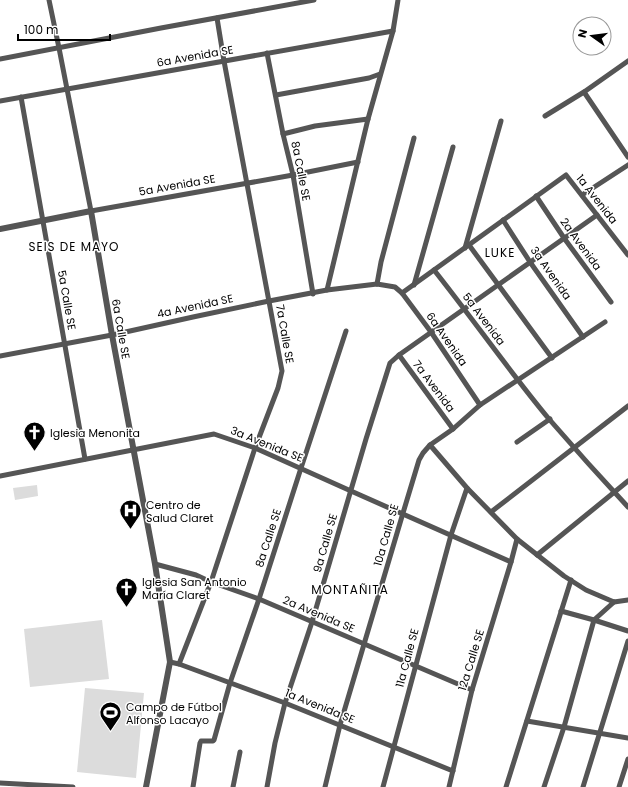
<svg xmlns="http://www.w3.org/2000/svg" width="628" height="787" font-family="Poppins,sans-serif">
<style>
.green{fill:#dcdcdc}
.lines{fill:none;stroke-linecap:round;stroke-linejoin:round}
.minor{stroke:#555;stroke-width:5}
.tertiary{stroke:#555;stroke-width:6}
.labels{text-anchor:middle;stroke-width:3;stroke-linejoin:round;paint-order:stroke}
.street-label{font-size:11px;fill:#000;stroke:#fff}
.poi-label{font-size:11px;fill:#000;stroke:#fff;text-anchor:start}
.neighbourhood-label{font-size:12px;letter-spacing:1px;fill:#000;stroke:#fff}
</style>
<rect width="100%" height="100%" fill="#fff"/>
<g class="green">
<path d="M37 485 38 496 15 500 13 488Z"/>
<path d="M102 620 109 679 30 687 24 629Z"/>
<path d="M85 688 144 693 136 778 77 772Z"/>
</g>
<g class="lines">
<g class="minor">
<path d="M49 0 59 48 67 89 91 211 293 175 358 162"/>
<path d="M267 53 283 134 293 175 313 294"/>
<path d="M0 59 161 28 314 0"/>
<path d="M584 92 628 157"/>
<path d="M276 95 369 78 380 74"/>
<path d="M21 97 85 459"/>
<path d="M0 101 393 31"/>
<path d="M545 116 584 92 628 61"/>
<path d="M283 134 315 126 368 119"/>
<path d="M582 195 628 165"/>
<path d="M536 196 564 238 611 302"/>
<path d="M503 220 530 262 583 337"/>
<path d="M469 245 552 358"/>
<path d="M465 248 501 121"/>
<path d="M434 270C473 319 509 371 549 419 575 449 601 478 628 507"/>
<path d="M377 284 381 262 414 138"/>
<path d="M414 285 453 147"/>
<path d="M327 290 368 119 393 31 398 0"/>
<path d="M402 293 566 175 628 255"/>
<path d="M399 355 453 429"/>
<path d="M0 356 112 335 193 317 269 301 327 290 377 284 395 287 402 293 431 332 480 405"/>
<path d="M517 442 550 419"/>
<path d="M430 445 467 488 517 539 564 576 586 590 614 602 628 600"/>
<path d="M0 476 214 434 255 448 351 491 511 562"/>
<path d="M491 512 628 406"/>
<path d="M537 555 628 481"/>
<path d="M155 564 196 575 211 582 259 599 472 690"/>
<path d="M561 611 594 620 628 631"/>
<path d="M170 662 179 664 285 703 453 771"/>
<path d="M179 664 211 582 255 448 278 388 282 371 224 61 217 18"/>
<path d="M527 721 628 738"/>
<path d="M0 783 73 787"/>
<path d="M193 787 200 743 201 741H213L214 740 230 683 259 599 301 468 346 331"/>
<path d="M233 787 240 752"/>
<path d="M267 787 275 743 285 703 312 622 366 439 390 363 399 355 597 215"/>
<path d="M325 787 340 725 403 513 419 460 423 453 430 445 453 429 480 405 605 322"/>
<path d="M383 787 451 535 467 488"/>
<path d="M449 787 472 690 511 562 517 539"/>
<path d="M506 787 571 580"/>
<path d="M544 787 564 727 594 620 614 602"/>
<path d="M583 787 628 641"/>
<path d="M619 787 628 759"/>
</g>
<path class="tertiary" d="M0 229 91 211 112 335 155 564 170 662 146 787"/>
</g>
<defs>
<symbol id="church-pin" viewBox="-11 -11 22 30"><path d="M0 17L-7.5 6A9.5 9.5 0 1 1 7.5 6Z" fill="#000" stroke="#fff"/><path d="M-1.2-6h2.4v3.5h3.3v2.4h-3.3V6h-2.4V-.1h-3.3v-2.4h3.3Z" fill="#fff"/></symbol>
<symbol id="hospital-pin" viewBox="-11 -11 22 30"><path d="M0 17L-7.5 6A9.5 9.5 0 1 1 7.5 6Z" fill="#000" stroke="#fff"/><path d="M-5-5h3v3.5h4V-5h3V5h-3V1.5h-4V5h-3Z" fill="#fff"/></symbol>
<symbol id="stadium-pin" viewBox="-11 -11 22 30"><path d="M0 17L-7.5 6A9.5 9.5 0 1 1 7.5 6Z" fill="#000" stroke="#fff"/><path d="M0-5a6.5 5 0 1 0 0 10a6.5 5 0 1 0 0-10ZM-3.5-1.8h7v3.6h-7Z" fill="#fff"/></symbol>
</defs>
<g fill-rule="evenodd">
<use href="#church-pin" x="22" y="420" width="25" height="34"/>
<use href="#hospital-pin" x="118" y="498" width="25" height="34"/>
<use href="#church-pin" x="114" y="576" width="25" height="34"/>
<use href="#stadium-pin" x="98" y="700" width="25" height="34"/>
</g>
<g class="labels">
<g class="street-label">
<text transform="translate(195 56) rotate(-10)" y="4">6a Avenida SE</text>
<text transform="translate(301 171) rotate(79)" y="4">8a Calle SE</text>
<text transform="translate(177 185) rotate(-10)" y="4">5a Avenida SE</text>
<text transform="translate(597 199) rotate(52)" y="4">1a Avenida</text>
<text transform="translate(581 244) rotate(54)" y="4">2a Avenida</text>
<text transform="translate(551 273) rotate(55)" y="4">3a Avenida</text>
<text transform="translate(67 300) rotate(80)" y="4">5a Calle SE</text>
<text transform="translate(195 306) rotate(-12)" y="4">4a Avenida SE</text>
<text transform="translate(484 319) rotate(53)" y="4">5a Avenida</text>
<text transform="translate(121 329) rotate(80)" y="4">6a Calle SE</text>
<text transform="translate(285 334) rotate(80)" y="4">7a Calle SE</text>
<text transform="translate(447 339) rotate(55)" y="4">6a Avenida</text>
<text transform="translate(434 386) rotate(53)" y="4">7a Avenida</text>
<text transform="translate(267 444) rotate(22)" y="4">3a Avenida SE</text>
<text transform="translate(386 535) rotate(-74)" y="4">10a Calle SE</text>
<text transform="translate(268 538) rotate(-72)" y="4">8a Calle SE</text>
<text transform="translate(325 543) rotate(-74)" y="4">9a Calle SE</text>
<text transform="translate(319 614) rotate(23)" y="4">2a Avenida SE</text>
<text transform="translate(407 658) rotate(-75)" y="4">11a Calle SE</text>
<text transform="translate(471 660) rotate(-73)" y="4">12a Calle SE</text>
<text transform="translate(320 706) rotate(22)" y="4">1a Avenida SE</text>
</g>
<g class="poi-label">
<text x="50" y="437">Iglesia Menonita</text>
<text x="146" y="509">Centro de<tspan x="146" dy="13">Salud Claret</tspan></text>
<text x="142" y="586">Iglesia San Antonio<tspan x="142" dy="13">María Claret</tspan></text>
<text x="126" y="711">Campo de Fútbol<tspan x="126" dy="13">Alfonso Lacayo</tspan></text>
</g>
<g class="neighbourhood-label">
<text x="74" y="251">SEIS DE MAYO</text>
<text x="500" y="257">LUKE</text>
<text x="350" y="594">MONTAÑITA</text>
</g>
</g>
<g transform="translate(592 36) rotate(284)"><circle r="19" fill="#ffffff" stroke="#999999"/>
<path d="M0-3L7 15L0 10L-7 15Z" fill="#000000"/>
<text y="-6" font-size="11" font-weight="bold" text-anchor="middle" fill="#000000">N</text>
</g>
<path d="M18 34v6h92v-6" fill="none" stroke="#000000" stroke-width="2"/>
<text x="24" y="34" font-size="12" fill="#000000" stroke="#ffffff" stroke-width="3" paint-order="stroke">100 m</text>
</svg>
